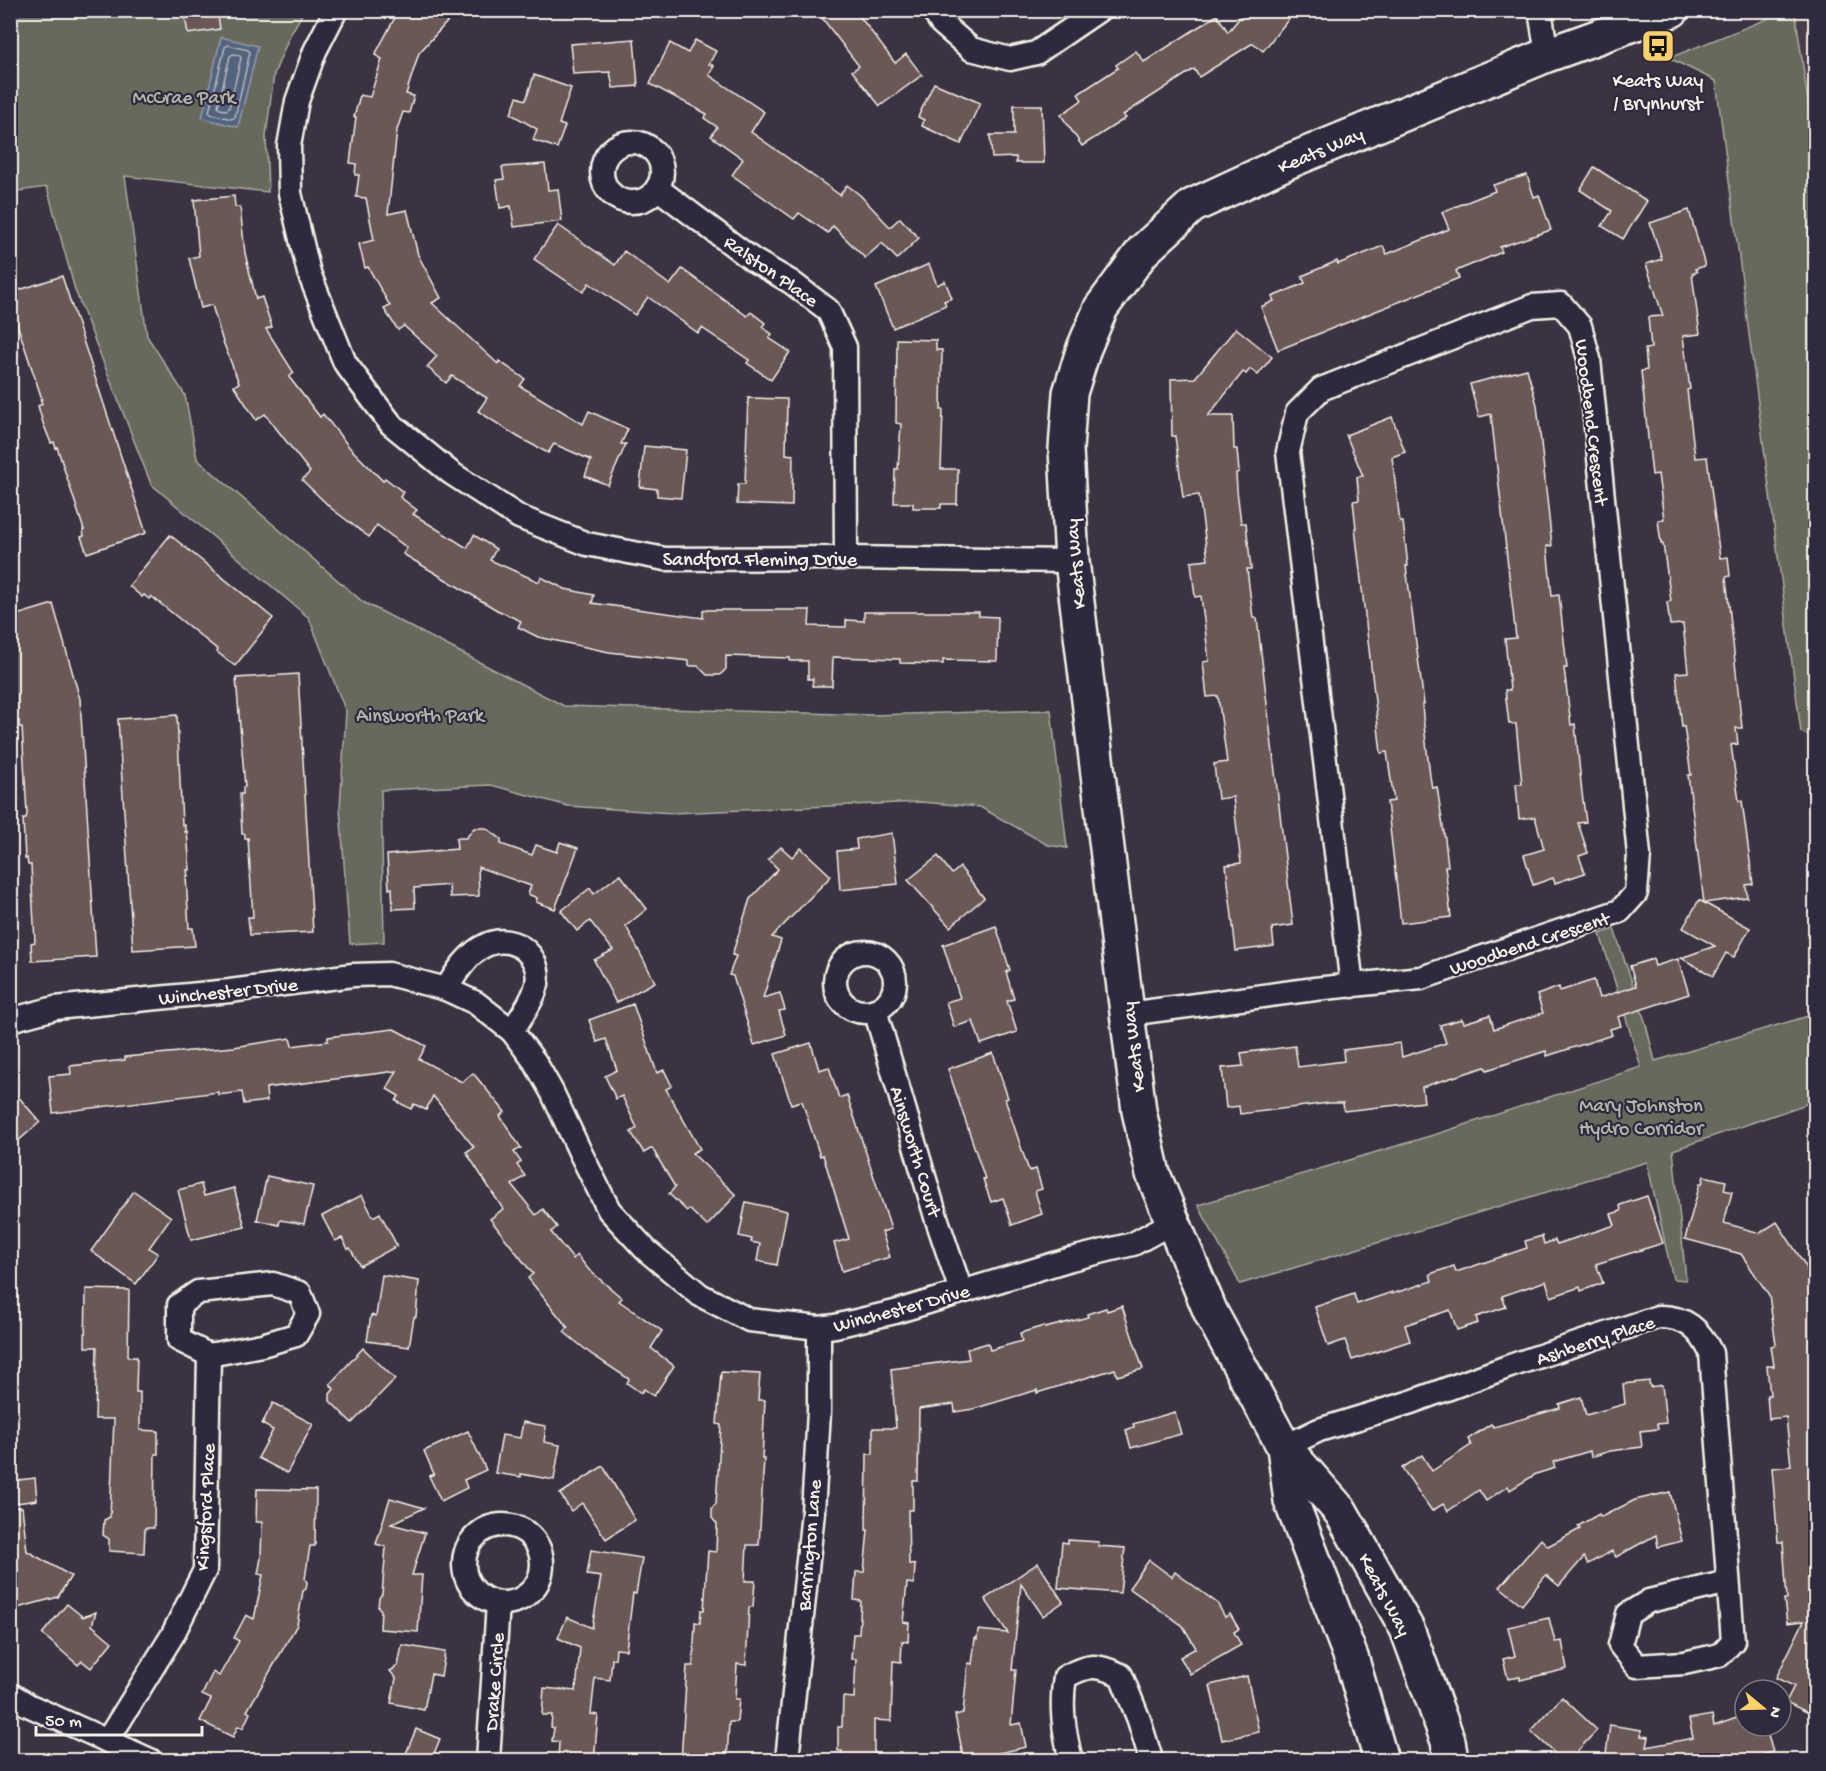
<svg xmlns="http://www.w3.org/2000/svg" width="1826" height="1771" font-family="'Gochi Hand',sans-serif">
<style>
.built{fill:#493e48}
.green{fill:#66695b;stroke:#adada2;stroke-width:1.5}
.water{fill:#53637e;stroke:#939ca8;stroke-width:1.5}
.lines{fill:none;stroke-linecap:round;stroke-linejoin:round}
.shore{stroke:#b4b8be;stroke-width:1.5}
.building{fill:#6a5957;stroke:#f4f1e8;stroke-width:1.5}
.street-casing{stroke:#f4f1e8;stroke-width:27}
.secondary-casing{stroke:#f4f1e8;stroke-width:38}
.street{stroke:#2f2a3d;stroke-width:22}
.secondary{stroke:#2f2a3d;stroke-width:33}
.labels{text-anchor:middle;stroke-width:4.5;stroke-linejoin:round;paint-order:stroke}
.poi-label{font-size:20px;fill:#f4f1e8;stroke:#2f2a3d}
.park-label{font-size:20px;fill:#b4b4a9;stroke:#2f2a3d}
.street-label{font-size:20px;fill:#f4f1e8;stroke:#2f2a3d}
</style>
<rect width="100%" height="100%" fill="#3b3342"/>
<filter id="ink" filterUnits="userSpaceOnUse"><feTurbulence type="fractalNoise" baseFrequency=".0167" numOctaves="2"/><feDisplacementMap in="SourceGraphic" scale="12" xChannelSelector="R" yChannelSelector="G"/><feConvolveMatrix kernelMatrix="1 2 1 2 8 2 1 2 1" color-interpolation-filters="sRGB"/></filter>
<g filter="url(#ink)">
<path class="built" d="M1795 11H1815V157Z"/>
<g class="green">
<path d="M10 11H304L290 35 274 74 266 136 268 192 125 176 147 336 185 395 197 459 363 602 564 706 872 715 1051 710 1067 848 1048 845 980 807 921 802 673 813 568 806 491 785 381 790 384 942 350 944 340 808 346 712 309 618 151 484 75 290 47 187 11 192Z"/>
<path d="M1787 11H1795L1816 157 1815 739 1801 732 1716 81 1669 58Z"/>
<path d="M1614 929 1645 1021 1655 1061 1815 1014V1101L1673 1150 1686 1280 1673 1279 1647 1162 1240 1284 1198 1205 1440 1133 1641 1067 1600 934Z"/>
</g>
<path class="water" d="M221 37 258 46 238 127 202 118Z"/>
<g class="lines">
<g class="shore">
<path d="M228 45 248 50 250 52 235 117 232 119 211 114 209 112 225 47Z"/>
<path d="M233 54 239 55 241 58 229 108 226 110 220 109 218 106 230 56Z"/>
</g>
</g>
<g class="building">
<path d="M184 10H217L220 29 188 34Z"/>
<path d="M399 10H458L419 53 406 94 414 96 409 113 403 112 397 130 388 214 407 210 418 255 441 298 432 303 498 364 499 361 525 379 520 386 583 424 589 411 628 429 621 444H626L608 485 585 476 591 460 554 444 548 453 518 437 478 411 487 398 452 376 446 383 427 367 437 356 404 326 398 330 384 309 390 306 368 267 365 268 359 244 374 240 366 198 356 197 359 175H355L356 164 350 163 356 117H354L360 95 370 97 382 59 375 55Z"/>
<path d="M816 10H855L895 63 906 54 922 75 880 106 852 71 859 66Z"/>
<path d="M1246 10H1296L1263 51 1253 43 1199 77 1194 69 1123 115 1126 118 1082 146 1061 115 1082 100 1078 94 1118 68 1116 65 1136 51 1144 62 1217 15 1228 32Z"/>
<path d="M634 39 638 86 613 88 610 72 573 74 570 44Z"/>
<path d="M695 40 716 51 709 64 714 66 709 75 764 112 751 132 840 195 847 185 860 195 890 227 900 218 919 238 897 259 882 243 865 258 833 226 828 233 799 213 794 219 732 175 743 159 711 136 717 127 704 118 707 114 650 84 670 43 688 53Z"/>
<path d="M534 75 571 88 559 124 565 126 557 148 533 140 537 129 511 114 517 97 526 100Z"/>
<path d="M934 83 980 103 961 144 922 126 924 120 918 117Z"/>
<path d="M1014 105H1042L1044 163H1016V157L992 158 990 135H1014Z"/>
<path d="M545 164 548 190 558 189 562 221 514 227 511 206 500 208 496 180 504 179 502 167Z"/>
<path d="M1594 167 1647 201 1623 239 1602 226 1612 211 1580 190Z"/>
<path d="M1527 175 1534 197 1539 195 1551 230 1500 247 1502 252 1456 271 1459 278 1278 350 1261 307 1274 301 1272 297 1305 283 1302 276 1337 261 1338 264 1383 246 1387 254 1449 229 1442 212 1495 191 1493 185Z"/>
<path d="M234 196 235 207H240L245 253 256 299 262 297 272 327 266 329 294 373 289 377 320 417 323 414 350 448 383 481 385 478 403 492 400 497 417 510 413 514 467 548 474 535 496 549 490 560 539 582 541 577 565 589 594 595 592 603 703 618V610H810L809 626 846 627V620L864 621V612H979V616L998 617 997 661 943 660V664L900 663V659L833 657 832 686H812L813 679H808V661H790V658L726 656V669L720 675H707L698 666H689V661L609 652 538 637 518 627 521 621 497 610 403 554 407 548 377 525 369 537 332 509 302 480 310 472 265 414 256 420 234 386 239 383 222 339 212 305 201 308 189 258 199 256 194 200Z"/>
<path d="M1689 210 1705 266 1695 269 1697 272 1692 274 1700 334 1683 336 1690 389 1687 390 1695 458 1707 457 1720 558 1728 557 1730 576 1726 577 1742 728H1736L1738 744 1731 745 1739 801H1742L1753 884 1746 885 1747 897 1704 903 1688 775H1691L1684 726 1682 727 1676 673 1688 672 1683 624 1670 625 1667 602 1671 601 1663 544H1661L1658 520 1664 519 1658 474 1652 475 1641 371 1647 370 1645 349 1651 348 1648 317 1663 316 1646 264 1662 259 1650 223Z"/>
<path d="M558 225 615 265 624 251 670 285 682 269 747 316 751 312 765 323 762 327 772 334 769 338 790 352 771 380 747 363 749 360 702 328 698 333 648 297 635 315 589 283 583 292 534 259Z"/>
<path d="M929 264 937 285 945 281 952 298 944 301 946 305 893 328 876 287Z"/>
<path d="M62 276 146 533 87 553 81 537 84 536 83 530H84L57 447 56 448 54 442 51 443 43 423 38 406 42 404 40 399H42L14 315 10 316V293Z"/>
<path d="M1236 328 1272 357 1258 375 1250 369 1246 374 1243 372 1208 416H1233L1234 449H1237L1239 472 1236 473 1237 490 1241 523H1246L1251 569H1247L1253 618H1257L1293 925 1272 928 1274 946 1236 951 1226 865 1241 863 1233 797 1218 799 1214 764 1227 762 1218 696 1207 697 1203 662 1209 661 1201 596 1195 597 1191 562 1208 560 1199 495 1183 497 1175 436H1172L1171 379 1195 378Z"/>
<path d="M897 339 936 340V350H942L941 410H943L941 469H958L957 504H941V508H913V503H894L895 469H898L901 424 896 423Z"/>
<path d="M1527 369 1537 405 1552 546H1547L1552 596 1559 595 1567 668H1564L1571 725 1575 724 1582 793 1586 822 1578 823 1588 853 1579 856 1585 873 1555 883 1553 878 1533 885 1524 855 1544 849 1535 817 1519 819 1516 784H1522L1516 724H1509L1505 690H1510L1505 639 1516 638 1491 414 1479 417 1470 384Z"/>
<path d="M748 398 787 399 786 454 793 455 792 506 737 504 738 484H745Z"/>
<path d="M1392 417 1405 452 1392 457 1400 522H1403L1408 566H1406L1424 704H1422L1423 717 1430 776 1432 788 1437 787 1445 839 1448 866H1445L1451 917 1401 923 1387 802 1394 801 1387 752 1381 753 1355 528H1356L1353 501 1359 500 1357 477 1363 476 1346 435Z"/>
<path d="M644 446 686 450 681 498 657 496V489L640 487Z"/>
<path d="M170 535 273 618 235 666 217 652 218 650 151 596 149 599 144 595 142 597 129 586Z"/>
<path d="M53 604 80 699 96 957 32 961 31 943 35 942 33 906 31 865H28L27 858 25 859 23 819H26L27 814 22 727H19V721H17L10 693V617Z"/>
<path d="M298 674 313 932 250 935 248 917H253L248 838 245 839V834H242L240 794H243V787H245L236 678Z"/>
<path d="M177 715 182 825H185V832L187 831 190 870H187L188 876H186L189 928H193L195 946 133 950 118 719Z"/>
<path d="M474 828H486L501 839V844L532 855 536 845 557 852 560 842 578 848 555 909 536 902 537 898 528 894 531 886 478 867 479 896 450 897 449 885 414 888 415 908 393 909 392 888 389 889 387 855 457 849 456 838H466Z"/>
<path d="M892 833 898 884 840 890 837 851 857 849 856 839Z"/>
<path d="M781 847 792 857 801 848 831 876 772 937 781 940 763 998 780 993 785 1010 779 1011 786 1035 754 1045 733 976 729 975 736 956 732 955 750 899 778 869 768 859Z"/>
<path d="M938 856 952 874 960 867 984 898 950 927 908 880Z"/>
<path d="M620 874 647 909 626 926 655 982 616 1003 594 960 613 950 590 921 577 931 561 911 590 888 594 894Z"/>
<path d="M1699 900 1750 928 1734 957 1726 953 1713 976 1681 958 1715 946 1683 928Z"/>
<path d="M996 926 1010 970 1006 972 1014 999 1007 1001 1017 1032 981 1044 973 1021 954 1027 946 1002 960 998 943 945Z"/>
<path d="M1653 959 1655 966 1678 959 1689 994 1618 1017 1621 1026 1610 1029 1612 1035 1547 1056 1546 1051 1487 1070 1485 1067 1422 1087 1424 1102 1344 1111 1343 1103H1329L1240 1114 1239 1106 1226 1108 1222 1068 1243 1066 1241 1053 1295 1046 1298 1067 1344 1061 1343 1050 1400 1043 1402 1057 1446 1043 1440 1025 1462 1019 1464 1023 1490 1015 1494 1029 1543 1013 1537 995 1559 987 1560 991 1594 980 1599 998 1636 986 1630 966Z"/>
<path d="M633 1004 657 1073 664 1070 672 1086 666 1089 700 1149 692 1153 736 1195 707 1226 689 1209 687 1211 669 1194 675 1187 652 1148 644 1153 631 1132 637 1128 622 1096 616 1099 605 1076 617 1070 606 1039 597 1042 589 1020Z"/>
<path d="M394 1029 426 1046 419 1059 462 1082 473 1073 505 1112 500 1116 521 1148 514 1152 521 1162 517 1165 525 1176 512 1185 536 1215 543 1209 557 1227 551 1232 573 1259 577 1255 589 1270 622 1298 619 1301 662 1331 651 1348 674 1366 654 1396 644 1389 641 1393 627 1383 629 1379 591 1354 564 1332 568 1328 528 1278 533 1274 490 1219 503 1209 466 1152 474 1147 433 1096 426 1110 414 1104 411 1109 396 1101 399 1096 387 1089 397 1071 266 1088 267 1101 244 1104 242 1092 218 1095V1092L53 1113 49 1076 71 1074 70 1066 125 1060V1057L234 1047 290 1038 292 1046 328 1041V1037Z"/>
<path d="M811 1043 819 1070 829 1067 839 1098 847 1095 891 1229 882 1232 890 1257 842 1271 834 1243 849 1239 823 1155 820 1156 802 1101 791 1104 775 1054Z"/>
<path d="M993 1053 1008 1098 1005 1099 1029 1171 1036 1169 1042 1189 1035 1191 1042 1214 1012 1225 1003 1198 991 1202 983 1179H985L948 1069Z"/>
<path d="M10 1087 40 1122 10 1148Z"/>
<path d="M267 1176 313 1186 304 1224 280 1220 279 1225 257 1220Z"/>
<path d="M1704 1176 1726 1181 1724 1190 1732 1192 1724 1223 1760 1233 1777 1222 1807 1268 1815 1323V1716L1786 1702 1794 1686 1776 1678 1804 1621 1787 1623 1784 1599H1787L1783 1542H1778L1772 1468 1791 1466 1786 1417 1769 1419 1767 1395H1770L1767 1366H1774L1771 1346 1776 1345 1769 1295 1741 1254 1685 1239 1700 1183 1702 1184Z"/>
<path d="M201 1184 204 1196 234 1188 245 1227 191 1240 178 1190Z"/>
<path d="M134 1191 171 1217 149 1248 158 1254 136 1284 91 1251Z"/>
<path d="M362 1195 373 1217 380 1213 397 1246 360 1266 350 1248 348 1249 342 1238 335 1241 322 1216Z"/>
<path d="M1647 1196 1663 1243 1596 1264 1603 1283 1581 1291 1580 1287 1551 1297 1546 1281 1502 1296 1506 1307 1476 1317 1478 1323 1457 1330 1450 1310 1405 1325 1410 1341 1352 1360 1345 1340 1328 1346 1315 1307 1354 1294 1357 1304 1392 1292V1294L1432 1281 1430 1274 1454 1266 1456 1272 1527 1248 1525 1241 1542 1236 1544 1244 1555 1240 1557 1244 1615 1225 1611 1214 1621 1211 1620 1205Z"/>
<path d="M746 1202 787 1211 777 1265 757 1261 760 1244 751 1242 752 1239 739 1236Z"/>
<path d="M382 1275 419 1281 416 1317H414L409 1347 367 1341 371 1315 376 1316Z"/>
<path d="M86 1289 129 1290 128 1357H137L136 1392H140V1430L158 1431V1454H155L154 1528H145L144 1553 109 1551V1539L103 1535 104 1520 110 1517 114 1419H95L97 1347H85Z"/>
<path d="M1122 1306 1143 1369 1117 1376 1115 1369 1037 1393V1390L973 1409 955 1412 954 1404 919 1409 918 1481H913V1510H908L909 1564 915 1565 914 1584 907 1583 903 1622 909 1623 908 1642 902 1641 901 1662 893 1661 891 1721 874 1720V1761H842V1751H838V1727H842L843 1697 854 1698 856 1659H851L853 1634H859L861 1601 854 1600 856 1572H864L868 1530H866L867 1454H873V1428H896L891 1369 969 1359 967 1349 988 1343 990 1350 1022 1341 1020 1333 1044 1326 1045 1328 1088 1317 1087 1314 1106 1308 1107 1311Z"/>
<path d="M363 1348 395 1379 352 1423 330 1401V1394L334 1389 330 1384Z"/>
<path d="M721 1372 760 1374 758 1400H765L762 1459H764L759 1545H747L745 1581H755L753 1607H749L746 1665 737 1664 735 1699H739L737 1722H729L727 1761H681L687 1666H693L695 1622 700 1623 701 1610H704L708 1551 716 1552 717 1524 712 1518V1508L716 1504 721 1425 717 1424Z"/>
<path d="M1649 1381 1650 1387 1662 1385 1666 1423 1657 1424 1658 1429 1640 1431 1642 1447 1610 1451 1591 1457 1590 1451 1553 1462 1555 1468 1536 1474 1510 1490 1508 1486 1486 1501 1479 1490 1448 1511 1443 1504 1432 1511 1402 1468 1422 1455 1432 1471 1471 1445 1468 1439 1491 1424 1494 1427 1560 1408 1559 1404 1581 1397 1586 1415 1625 1404 1623 1384Z"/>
<path d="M273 1403 313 1424 287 1473 258 1458 273 1430 262 1424Z"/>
<path d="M1175 1412 1181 1434 1131 1448 1126 1430 1134 1427 1133 1424Z"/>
<path d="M523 1422 546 1426 544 1442 560 1445 554 1480 521 1474V1477L495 1473 502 1435 520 1438Z"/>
<path d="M468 1431 486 1470 464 1480 467 1488 441 1501 429 1476 434 1474 424 1451Z"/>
<path d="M603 1466 635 1520 606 1539 582 1503 571 1511 560 1494Z"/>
<path d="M35 1478 37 1500 10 1504V1481Z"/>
<path d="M257 1489 316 1490 315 1546H310L305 1579 307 1582 306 1589 303 1591 297 1625 247 1711 250 1713 243 1728 238 1726 233 1737 200 1721 211 1699 202 1695 213 1672 219 1676 239 1641 234 1638 246 1615 254 1619 263 1575 258 1574 261 1558 262 1522H256Z"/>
<path d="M1670 1492 1682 1541 1658 1547 1656 1535 1616 1557 1612 1551 1588 1564 1584 1557 1559 1586 1546 1575 1522 1605 1500 1587 1541 1539 1548 1546 1580 1529 1578 1526 1599 1514 1601 1517 1635 1500Z"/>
<path d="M390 1498 424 1508 391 1524 425 1533 412 1575H422L418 1632 380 1629 381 1610 378 1607 379 1598 382 1594 386 1547 376 1544Z"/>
<path d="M10 1507H22L27 1551 71 1576 58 1597 10 1610Z"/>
<path d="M1068 1540 1099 1542 1098 1546 1125 1548 1120 1593 1058 1588 1062 1542 1068 1543Z"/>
<path d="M591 1550 642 1558 636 1594 633 1593 626 1650 616 1649 615 1659H612L610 1680 595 1678 591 1714 598 1715 594 1761H558L559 1742 552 1741 554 1728 551 1727 552 1715H542L544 1688 576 1691 580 1648 558 1638 567 1617 592 1628 601 1577 587 1575Z"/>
<path d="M1149 1560 1172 1577 1175 1572 1217 1603 1225 1617 1230 1614 1239 1629 1234 1632 1241 1645 1190 1674 1180 1657 1196 1648 1183 1626 1129 1588Z"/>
<path d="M1038 1563 1063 1602 1043 1616 1021 1584 1012 1670H1016L1011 1725 1021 1723 1026 1747 981 1757 982 1761H964L955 1715 963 1713 968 1663 972 1664 975 1638 977 1639 978 1630 1008 1633 985 1599Z"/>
<path d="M67 1604 83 1617 96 1612 92 1625 112 1642 91 1668 82 1661 78 1665 42 1634Z"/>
<path d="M1549 1618 1555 1642 1562 1641 1567 1669 1520 1680V1677L1508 1679 1503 1659 1515 1656 1508 1627Z"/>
<path d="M402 1645 445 1652 441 1676 431 1674 424 1710 391 1703 396 1678 390 1671 398 1666Z"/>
<path d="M1247 1676 1259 1732 1222 1740 1210 1685Z"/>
<path d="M1562 1697 1597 1730 1568 1761H1563L1531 1731Z"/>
<path d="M1712 1715 1714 1726 1745 1715V1726H1765L1773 1752 1765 1754 1767 1761H1605L1610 1725 1641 1730V1736L1649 1737 1647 1747 1693 1738 1689 1719Z"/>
<path d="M416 1729 440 1739 431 1761H403Z"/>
</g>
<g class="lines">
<defs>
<g id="street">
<path d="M336 10 315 51 297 101 289 146 290 193 309 273 345 363 391 424 451 473 519 517 587 544 665 559 846 558 1072 561"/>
<path d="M933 10 941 23 971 49 1010 59 1036 53 1099 10"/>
<path d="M1540 10 1547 55"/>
<circle cx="632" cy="172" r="30"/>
<path d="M657 188 753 260 791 282 828 310 845 347 846 558"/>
<circle cx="865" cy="982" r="30"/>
<path d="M446 989C456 973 468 953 486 945 516 931 547 960 535 991 530 1005 520 1018 512 1031"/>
<path d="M875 1010 936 1217 961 1291"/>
<path d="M1128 1014 1315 989 1421 978 1620 911 1636 893 1639 855 1589 359 1580 326 1561 304 1532 306 1321 389 1297 413 1288 452 1352 986"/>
<path d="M10 1020 55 1008 230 991 353 975 389 974 446 989 476 1003 512 1031 535 1062 552 1092 581 1154 609 1210 646 1250 700 1295 749 1320 819 1328 835 1326 895 1312 1071 1259 1133 1244 1173 1222"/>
<path d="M273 1284 300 1293 308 1314 296 1335 262 1345 209 1355 179 1340V1305L198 1292Z"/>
<path d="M1284 1447 1319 1430 1411 1402 1510 1366 1658 1317C1685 1316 1700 1329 1711 1353L1733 1641 1720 1655 1684 1663 1637 1666 1620 1645 1628 1614 1649 1601 1728 1582"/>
<circle cx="503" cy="1564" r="39"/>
<path d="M10 1694 28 1705 150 1760"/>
<path d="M107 1741 172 1636 205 1570 209 1355"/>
<path d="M488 1760 498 1603"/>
<path d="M787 1760 813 1512 819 1412V1328"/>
<path d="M1071 1760C1064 1732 1060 1706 1065 1677 1089 1664 1096 1664 1121 1675L1139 1720 1150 1756 1148 1760"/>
</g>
<g id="secondary">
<path d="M1284 1447 1291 1501 1352 1660 1381 1760"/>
<path d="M1451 1760 1448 1741 1407 1629 1341 1512 1284 1447 1211 1313 1153 1174 1139 1111 1072 561 1066 449 1070 393 1084 348 1101 308 1143 251 1192 206 1287 162 1547 55 1672 10"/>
</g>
</defs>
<use href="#street" class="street-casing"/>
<use href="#secondary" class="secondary-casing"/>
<use href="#street" class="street"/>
<use href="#secondary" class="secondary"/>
</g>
</g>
<defs>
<symbol id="bus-square" viewBox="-11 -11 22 22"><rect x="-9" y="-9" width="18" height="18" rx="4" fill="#ffd166" stroke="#2f2a3d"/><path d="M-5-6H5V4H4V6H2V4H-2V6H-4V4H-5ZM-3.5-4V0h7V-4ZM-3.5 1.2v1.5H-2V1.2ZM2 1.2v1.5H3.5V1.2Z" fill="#111"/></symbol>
</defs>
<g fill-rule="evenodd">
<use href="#bus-square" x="1639" y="27" width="38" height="38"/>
</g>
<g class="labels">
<g class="poi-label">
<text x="1658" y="86">Keats Way<tspan x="1658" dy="23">/ Brynhurst</tspan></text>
</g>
<g class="park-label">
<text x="184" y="103">McCrae Park</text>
<text x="420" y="721">Ainsworth Park</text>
<text x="1641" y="1111">Mary Johnston<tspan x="1641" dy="23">Hydro Corridor</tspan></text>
</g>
<g class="street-label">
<text transform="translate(1320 149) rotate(-23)" y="7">Keats Way</text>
<text transform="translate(772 270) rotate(35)" y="7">Ralston Place</text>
<text transform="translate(1593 422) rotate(83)" y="7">Woodbend Crescent</text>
<text x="760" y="565">Sandford Fleming Drive</text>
<text transform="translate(1074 564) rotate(-95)" y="7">Keats Way</text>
<text transform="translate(1529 942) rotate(-18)" y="7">Woodbend Crescent</text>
<text transform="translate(228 990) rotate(-6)" y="7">Winchester Drive</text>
<text transform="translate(1132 1047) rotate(-97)" y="7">Keats Way</text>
<text transform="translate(917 1151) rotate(73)" y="7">Ainsworth Court</text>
<text transform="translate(901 1307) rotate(-15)" y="7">Winchester Drive</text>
<text transform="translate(1595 1339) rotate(-18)" y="7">Ashberry Place</text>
<text transform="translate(204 1507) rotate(-87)" y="7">Kingsford Place</text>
<text transform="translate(808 1545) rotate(-85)" y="7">Barrington Lane</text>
<text transform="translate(1386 1594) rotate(62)" y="7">Keats Way</text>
<text transform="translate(493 1682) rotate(-86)" y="7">Drake Circle</text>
</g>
</g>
<rect width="1826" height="1771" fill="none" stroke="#2f2a3d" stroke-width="36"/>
<rect x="18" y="18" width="1790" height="1735" fill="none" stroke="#f4f1e8" stroke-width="2" filter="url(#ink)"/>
<g transform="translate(1763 1708) rotate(109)"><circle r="28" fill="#2f2a3d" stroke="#7e7a81" stroke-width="1.5"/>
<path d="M0-4.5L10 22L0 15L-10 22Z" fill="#ffd166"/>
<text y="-9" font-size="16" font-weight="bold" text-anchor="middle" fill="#f4f1e8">N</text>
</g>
<path d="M36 1726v9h166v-9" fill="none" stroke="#f4f1e8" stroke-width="3"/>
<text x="45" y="1726" font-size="18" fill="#f4f1e8" stroke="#2f2a3d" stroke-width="4.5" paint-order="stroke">50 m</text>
</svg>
